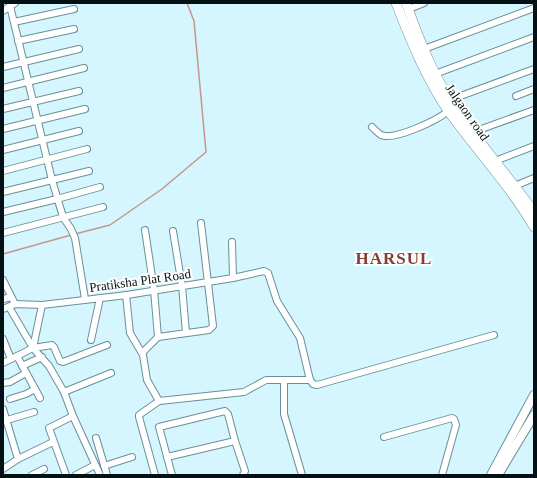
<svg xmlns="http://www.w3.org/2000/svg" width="537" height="478" font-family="Georgia,serif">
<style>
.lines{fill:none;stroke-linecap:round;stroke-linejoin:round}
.stream{stroke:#c7958b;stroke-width:1.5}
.minor-casing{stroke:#699098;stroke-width:8}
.major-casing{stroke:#699098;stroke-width:10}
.highway-casing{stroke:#699098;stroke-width:10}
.minor{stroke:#fff;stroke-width:6}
.major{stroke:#fff;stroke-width:8}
.highway{stroke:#fff;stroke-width:9}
.labels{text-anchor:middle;stroke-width:4;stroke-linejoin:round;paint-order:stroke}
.street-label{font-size:13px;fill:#031114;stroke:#fdfdfd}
.district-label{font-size:17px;font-weight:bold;letter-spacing:1px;fill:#853e32;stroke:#fdfdfd}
</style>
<rect width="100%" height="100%" fill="#d5f6fe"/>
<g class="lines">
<g class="stream">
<path d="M75 234 110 225 162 189 206 152 194 21 187 3"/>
<path d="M3 254 71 235"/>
</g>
<defs>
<g id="minor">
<path d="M10 6 52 180 63 217 71 229 75 238 85 299"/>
<path d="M409 9 424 3"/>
<path d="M3 11 15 3"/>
<path d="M14 22 74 9"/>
<path d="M18 41 74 29"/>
<path d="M424 49 534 8"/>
<path d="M3 67 79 49"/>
<path d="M435 74 534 37"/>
<path d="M3 88 84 68"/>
<path d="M516 96 534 89"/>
<path d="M447 101 534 69"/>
<path d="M3 109 79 91"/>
<path d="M372 127C374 129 378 133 381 135 394 141 438 120 448 111"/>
<path d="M3 129 85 109"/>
<path d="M473 132 534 110"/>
<path d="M3 150 79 131"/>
<path d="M495 161 534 146"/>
<path d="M3 171 87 149"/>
<path d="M512 187 534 178"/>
<path d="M3 192 89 171"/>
<path d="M3 212 57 199 100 187"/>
<path d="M145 230 154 290 158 337"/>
<path d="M173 231 182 286 186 333"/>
<path d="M3 233 103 207"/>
<path d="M233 278 264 271 268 273 277 301 300 338 310 380 313 384 317 385 494 335"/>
<path d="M3 280 15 304"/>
<path d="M126 295 130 333 143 355 147 380 159 401 244 392 266 380H310"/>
<path d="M3 299 11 297"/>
<path d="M42 305 33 348 49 366 64 392 73 416 100 475"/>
<path d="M9 307 33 348"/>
<path d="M3 309 15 304 42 305 127 295 233 278 232 242"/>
<path d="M3 339 11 359"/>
<path d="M91 340 100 298"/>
<path d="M142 353 158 337 209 330 213 326 201 223"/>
<path d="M17 356 40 398"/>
<path d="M3 363 33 348 52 345 54 347 60 361 63 362 107 345"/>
<path d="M22 366 42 357"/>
<path d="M284 380V414L302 475"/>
<path d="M3 383 10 382 26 373"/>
<path d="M64 392 111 373"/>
<path d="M10 399 26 394 35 389"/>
<path d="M3 409 18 459 3 469"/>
<path d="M7 420 34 412"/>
<path d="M384 437 452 418 454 419 456 425 442 475"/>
<path d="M96 438 107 475"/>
<path d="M167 457 235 441"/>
<path d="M18 459 53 442"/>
<path d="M104 466 132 457"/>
<path d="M32 475 44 469"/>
<path d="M66 475 49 428 73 416"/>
<path d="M76 475 95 465"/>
<path d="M155 475 139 417V415L159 401"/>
<path d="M172 475 159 427 225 411 228 414 235 441 245 471 243 475"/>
</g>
<g id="major">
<path d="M491 475 534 395"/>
<path d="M498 475 534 415"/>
</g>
<g id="highway">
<path d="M396 3C411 41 426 79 449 112 477 151 510 186 534 227"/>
<path d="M406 3C418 36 431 70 450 100 475 139 507 174 534 212"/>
</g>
</defs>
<use href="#minor" class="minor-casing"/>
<use href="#major" class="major-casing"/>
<use href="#highway" class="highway-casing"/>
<use href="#minor" class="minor"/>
<use href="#major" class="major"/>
<use href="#highway" class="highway"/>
</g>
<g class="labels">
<g class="street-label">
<text transform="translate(468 112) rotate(55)" y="5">Jalgaon road</text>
<text transform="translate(140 280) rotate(-8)" y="5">Pratiksha Plat Road</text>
</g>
<g class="district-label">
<text x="394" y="264">HARSUL</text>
</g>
</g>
<rect width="537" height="478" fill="none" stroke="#031114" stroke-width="8"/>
</svg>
